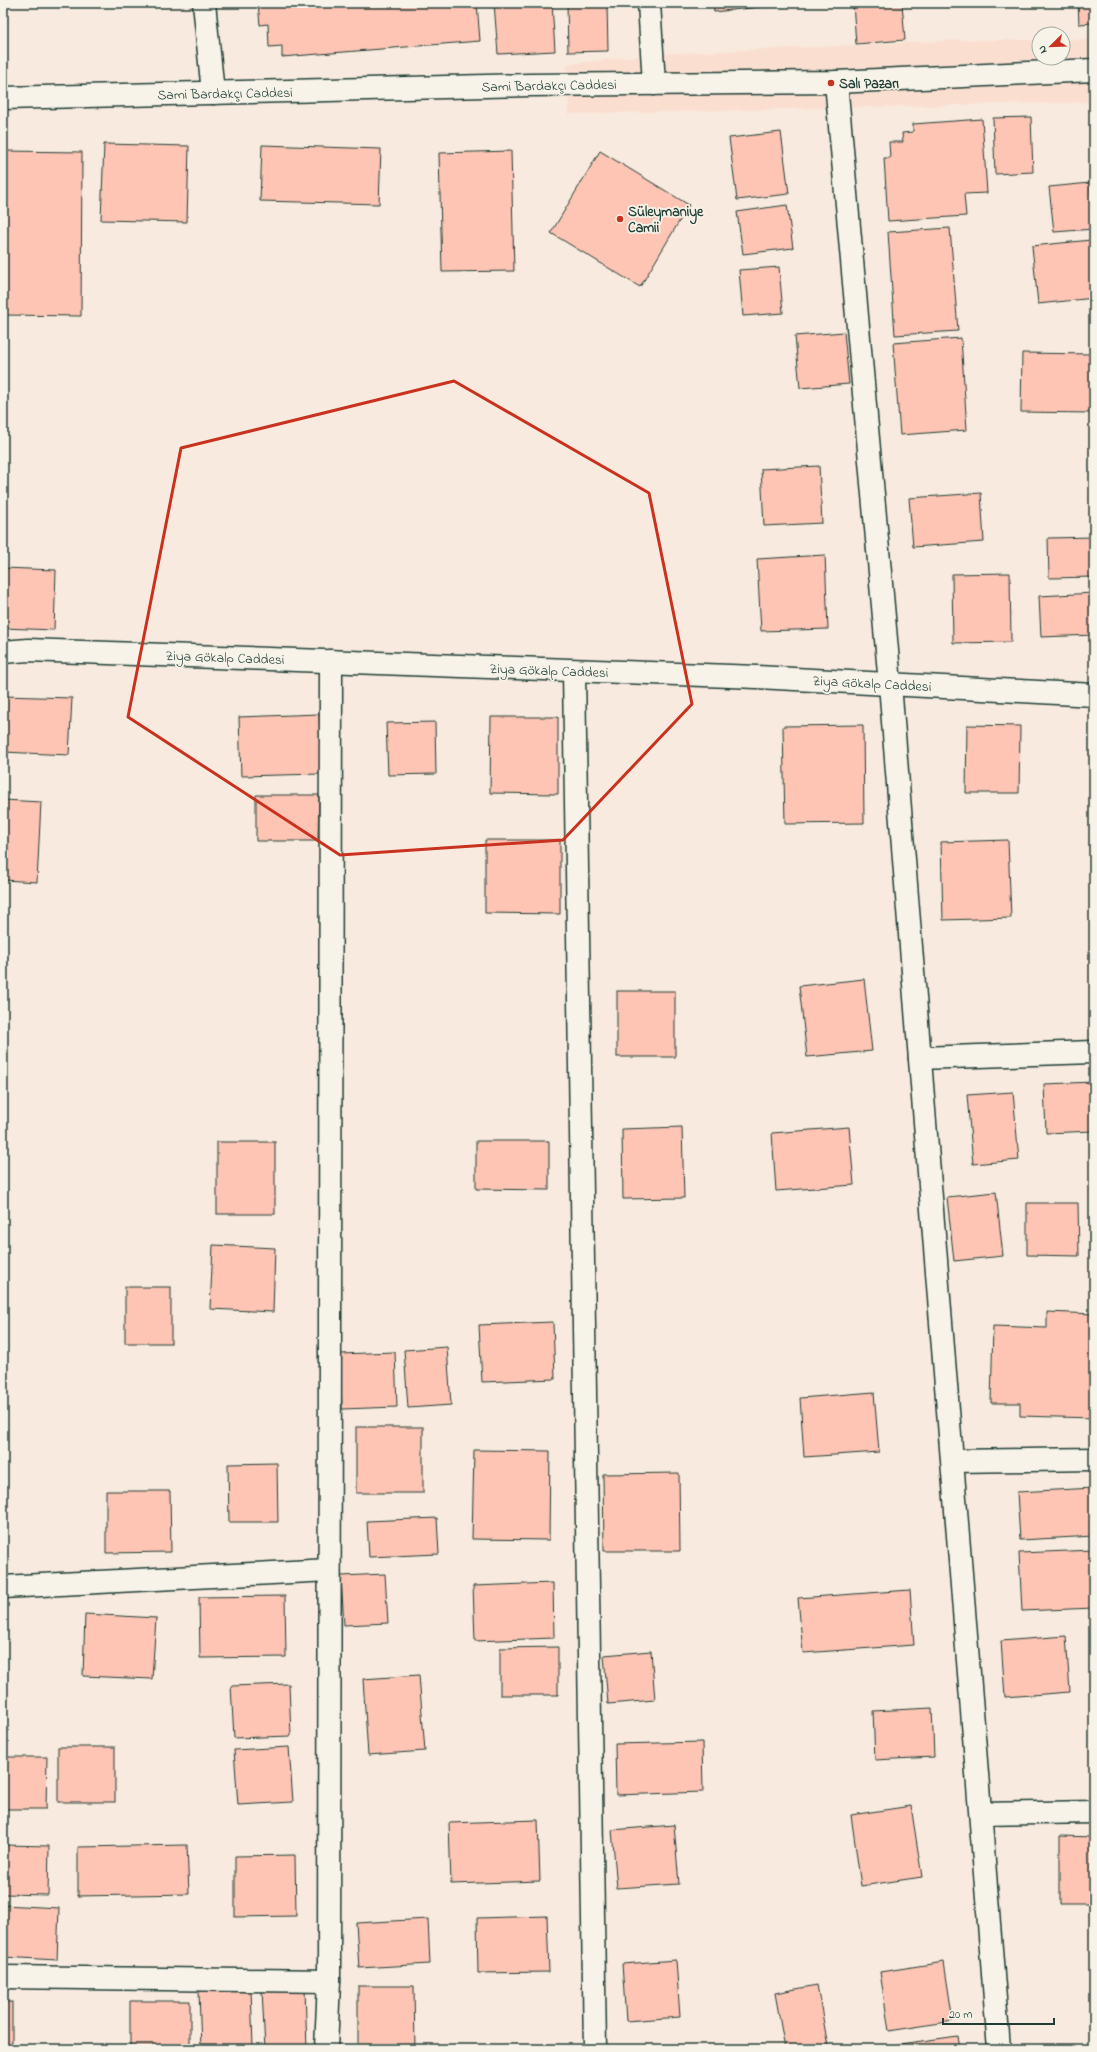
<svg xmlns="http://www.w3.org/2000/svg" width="1097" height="2052" font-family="'Indie Flower',sans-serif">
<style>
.built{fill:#fadfd1}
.building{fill:#fec4b4;stroke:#1f3d34}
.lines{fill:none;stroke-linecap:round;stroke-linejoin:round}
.minor-casing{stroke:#1f3d34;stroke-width:25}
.minor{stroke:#f7f3e8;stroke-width:22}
.marked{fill:none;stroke:#c8321e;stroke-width:3;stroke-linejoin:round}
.poi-dot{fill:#c8321e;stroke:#f7f3e8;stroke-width:1.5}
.labels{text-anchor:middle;stroke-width:3.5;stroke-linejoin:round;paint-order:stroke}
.poi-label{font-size:14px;font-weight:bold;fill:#1f3d34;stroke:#f7f3e8;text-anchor:start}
.street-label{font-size:14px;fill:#1f3d34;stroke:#f7f3e8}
</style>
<rect width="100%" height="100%" fill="#f8eade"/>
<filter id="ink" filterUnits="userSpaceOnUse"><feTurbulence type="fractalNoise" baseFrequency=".025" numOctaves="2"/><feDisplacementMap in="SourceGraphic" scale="8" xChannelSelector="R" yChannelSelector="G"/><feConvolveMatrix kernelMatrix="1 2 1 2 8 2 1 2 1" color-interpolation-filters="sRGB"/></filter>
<g filter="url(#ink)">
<path class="built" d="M1094 39V102L569 114 567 64 658 54 961 40H1039V58H1063V40Z"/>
<g class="building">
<path d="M258 3H477L480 41 282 57V46L269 47 268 24 260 25Z"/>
<path d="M494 3H552L555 51 498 54Z"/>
<path d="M567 3H607L608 51 568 52Z"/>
<path d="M713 3H796L714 12Z"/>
<path d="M853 3H902L905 40 856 44Z"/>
<path d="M1078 3H1094V23L1079 24Z"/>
<path d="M1031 117 1033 172 995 174 993 118Z"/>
<path d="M982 119 987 193 964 194 966 216 888 221 884 158H890L889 142H903L902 133 913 132V124Z"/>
<path d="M781 132 789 194 737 200 729 138Z"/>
<path d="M104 144 189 146 187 222 101 220Z"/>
<path d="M262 145 381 149 379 204 260 201Z"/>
<path d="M3 151 82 152 81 316 3 315Z"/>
<path d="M511 151 514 271 442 272 439 153Z"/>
<path d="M600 151 689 205 640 287 551 233Z"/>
<path d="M1090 183 1094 229 1054 232 1049 187Z"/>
<path d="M787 205 793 248 743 254 737 212Z"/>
<path d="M950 228 958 331 895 335 888 232Z"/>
<path d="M1091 240 1094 269V298L1038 304 1032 246Z"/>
<path d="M779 267 783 313 743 316 739 270Z"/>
<path d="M844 332 849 384 800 388 795 336Z"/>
<path d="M961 338 967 430 900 435 893 343Z"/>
<path d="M1022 353 1092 354 1091 413 1021 412Z"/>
<path d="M819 466 822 523 764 526 761 469Z"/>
<path d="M981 493 984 542 913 547 909 498Z"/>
<path d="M1094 537V577L1049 578 1048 538Z"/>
<path d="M825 555 828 629 761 631 757 559Z"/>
<path d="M3 568 56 570 54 630 3 628Z"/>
<path d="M1010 573 1011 642 953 643 952 574Z"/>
<path d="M1094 593V635L1041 637 1039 596Z"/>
<path d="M3 696 72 698 69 755 3 752Z"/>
<path d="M319 714 321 774 241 776 239 717Z"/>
<path d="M491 717H558V794L490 793Z"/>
<path d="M435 722 436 774 388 775 386 723Z"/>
<path d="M863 725 864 823 785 824 783 726Z"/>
<path d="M967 725 1020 726 1019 793H966Z"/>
<path d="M256 795H319L318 841H256Z"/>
<path d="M3 800 41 802 37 882 3 880Z"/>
<path d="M485 840H560V914L485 913Z"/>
<path d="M1008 840 1011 918 943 920 941 842Z"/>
<path d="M864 979 872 1051 807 1057 799 986Z"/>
<rect x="617" y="991" width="58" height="66"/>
<path d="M1094 1082V1131L1046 1133 1044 1084Z"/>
<path d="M1013 1092 1019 1160 973 1164 967 1095Z"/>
<path d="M682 1127 684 1198 623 1199 622 1129Z"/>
<path d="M849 1127 854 1185 776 1191 772 1133Z"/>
<path d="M476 1141H549V1190L476 1189Z"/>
<rect x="217" y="1142" width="58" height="72"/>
<path d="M996 1192 1003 1256 954 1261 947 1197Z"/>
<path d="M1027 1203H1078L1079 1256 1027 1255Z"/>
<path d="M213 1245 275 1248 273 1312 210 1309Z"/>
<rect x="125" y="1287" width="46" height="56"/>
<path d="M1047 1312 1094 1314V1418L1020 1416V1403H991L993 1326 1047 1328Z"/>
<path d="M553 1322 555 1379 482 1382 479 1325Z"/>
<path d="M447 1347 451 1405 408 1408 404 1350Z"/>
<path d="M395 1352 397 1407 342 1409 340 1354Z"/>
<path d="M874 1392 879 1452 804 1457 800 1398Z"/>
<rect x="356" y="1427" width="67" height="66"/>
<path d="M474 1450 550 1451 549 1540 472 1539Z"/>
<path d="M277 1463 278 1522H229L228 1464Z"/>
<path d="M679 1473 680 1551H604L603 1474Z"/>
<path d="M1094 1488V1536L1020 1540 1017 1492Z"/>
<path d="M106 1491H170L171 1552 106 1553Z"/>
<path d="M437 1518 439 1554 369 1557 367 1521Z"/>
<path d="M1094 1550V1608L1022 1611 1019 1553Z"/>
<path d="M385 1574 388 1623 344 1625 341 1576Z"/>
<path d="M553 1583 554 1638 475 1641 473 1586Z"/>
<path d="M910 1590 914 1645 803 1653 798 1598Z"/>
<path d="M285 1596 286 1657 200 1658 199 1597Z"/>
<path d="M85 1614 156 1618 152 1679 83 1676Z"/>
<path d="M1066 1636 1070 1692 1005 1697 1001 1641Z"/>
<path d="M558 1647V1695H500V1648Z"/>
<path d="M651 1651 655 1700 608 1704 604 1655Z"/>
<path d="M419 1675 425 1751 368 1755 363 1679Z"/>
<path d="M289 1684 291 1736 234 1738 231 1686Z"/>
<path d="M932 1708 934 1757 875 1760 873 1711Z"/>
<path d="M702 1742 703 1792 616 1795 615 1744Z"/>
<rect x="58" y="1747" width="57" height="55"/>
<path d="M289 1747 293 1802 238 1805 234 1750Z"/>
<path d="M3 1757H47L46 1809H3Z"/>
<path d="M911 1806 922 1877 861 1886 851 1815Z"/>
<path d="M538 1820 540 1881 451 1884 449 1823Z"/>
<path d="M674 1825 679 1884 617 1888 612 1830Z"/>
<path d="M1060 1836 1094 1837V1904H1060Z"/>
<path d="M3 1845 49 1846 48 1895 3 1894Z"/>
<path d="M187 1845 189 1894 78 1896V1847Z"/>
<path d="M295 1855 296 1916 235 1917V1856Z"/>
<path d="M3 1905 59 1908 57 1960 3 1957Z"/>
<path d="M547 1916 549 1972 478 1973 477 1918Z"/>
<path d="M428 1919 430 1964 359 1968 356 1923Z"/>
<path d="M676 1960 680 2017 626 2021 622 1964Z"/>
<path d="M944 1962 953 2021 889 2031 880 1972Z"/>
<path d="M817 1985 828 2046 808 2049H785L775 1993Z"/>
<path d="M358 1986H414L415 2049H358Z"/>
<path d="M251 1989 253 2047 201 2049 199 1991Z"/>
<path d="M305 1989 307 2049H265L262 1990Z"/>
<path d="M130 2001H190V2046L130 2047Z"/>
<rect x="3" y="2002" width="9" height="47"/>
<path d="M958 2036 960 2049H878V2047Z"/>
</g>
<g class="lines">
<defs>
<g id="minor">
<path d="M204 3 213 93"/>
<path d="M649 3 654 84"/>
<path d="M836 82 890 684 999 2049"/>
<path d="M3 98 529 85 836 82 1094 70"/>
<path d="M3 652 28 650 757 677 1094 695"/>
<path d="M574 671 595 2049"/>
<path d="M920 1058 1094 1052"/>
<path d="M953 1461 1094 1459"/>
<path d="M3 1587 329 1570"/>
<path d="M981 1814 1094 1812"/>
<path d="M3 1977 329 1981"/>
<path d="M326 2049 329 1981 331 661"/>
</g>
</defs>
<use href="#minor" class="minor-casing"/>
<use href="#minor" class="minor"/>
</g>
</g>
<path class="marked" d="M454 381 649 493 692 704 563 840 340 855 128 717 181 448Z"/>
<g class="poi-dot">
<circle cx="831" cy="83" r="4"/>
<circle cx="620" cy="219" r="4"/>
</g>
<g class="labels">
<g class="poi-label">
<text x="839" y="88">Salı Pazarı</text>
<text x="628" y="216">Süleymaniye<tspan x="628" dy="16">Camii</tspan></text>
</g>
<g class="street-label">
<text transform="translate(549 85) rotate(-1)" y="5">Sami Bardakçı Caddesi</text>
<text transform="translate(225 93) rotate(-1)" y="5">Sami Bardakçı Caddesi</text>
<text transform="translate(225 657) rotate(2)" y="5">Ziya Gökalp Caddesi</text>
<text transform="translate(549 670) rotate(2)" y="5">Ziya Gökalp Caddesi</text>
<text transform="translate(872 683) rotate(3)" y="5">Ziya Gökalp Caddesi</text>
</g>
</g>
<rect width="1097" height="2052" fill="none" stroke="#f7f3e8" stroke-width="16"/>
<rect x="8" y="8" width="1081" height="2036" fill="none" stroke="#1f3d34" stroke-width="1.5" filter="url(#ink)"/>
<g transform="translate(1051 46) rotate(247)"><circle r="19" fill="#f7f3e8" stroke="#a1aaa0"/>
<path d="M0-3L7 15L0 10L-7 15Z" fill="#c8321e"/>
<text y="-6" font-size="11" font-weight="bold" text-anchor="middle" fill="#1f3d34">N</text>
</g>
<path d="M943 2018v6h111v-6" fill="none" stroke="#1f3d34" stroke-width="2"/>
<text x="949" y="2018" font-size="12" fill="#1f3d34" stroke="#f7f3e8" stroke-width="3" paint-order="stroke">20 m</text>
</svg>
